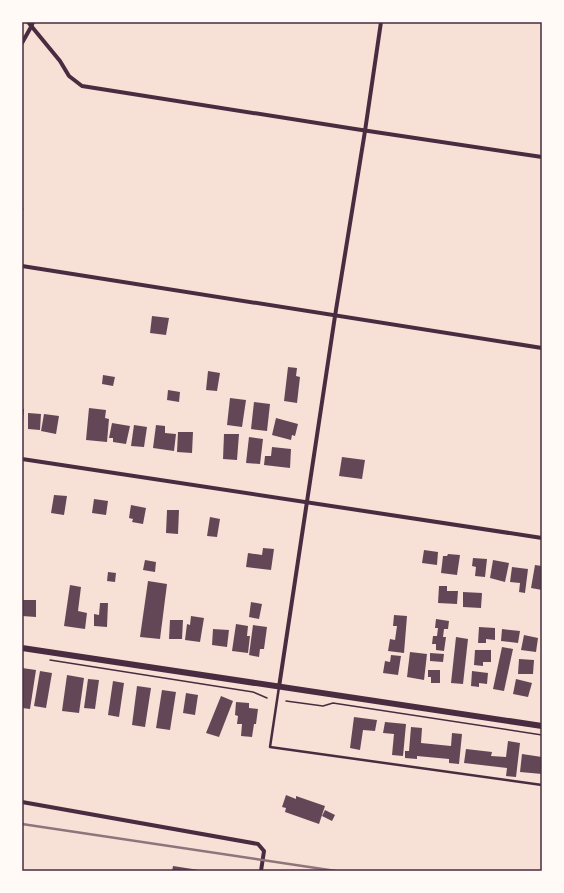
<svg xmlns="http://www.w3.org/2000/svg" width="564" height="893" font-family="Quicksand,sans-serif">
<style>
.building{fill:#644757}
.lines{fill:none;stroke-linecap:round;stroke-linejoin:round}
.path{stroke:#4a2c40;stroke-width:1.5}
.service{stroke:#4a2c40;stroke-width:2.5}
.minor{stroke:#4a2c40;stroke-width:4}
.tertiary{stroke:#4a2c40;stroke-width:6}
.rail{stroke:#8f747c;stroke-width:2.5}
.neatline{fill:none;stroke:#4a2c40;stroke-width:1.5}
</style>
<rect width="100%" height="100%" fill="#f7e1d7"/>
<g class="building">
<path d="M152 316 169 318 166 335 150 333Z"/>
<path d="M288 367 297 368 296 376 300 377 297 403 284 401Z"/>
<path d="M208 371 220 373 217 391 206 390Z"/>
<path d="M103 375 115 377 113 386 102 384Z"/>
<path d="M168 390 180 392 179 402 167 400Z"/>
<path d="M230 398 246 400 242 427 227 425Z"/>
<path d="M254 402 270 404 267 431 251 429Z"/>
<path d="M89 408 106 410 105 418 109 419 107 442 86 440Z"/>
<path d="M22 409H24L23 422H22Z"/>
<path d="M28 413 41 414 40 430 28 429Z"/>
<path d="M44 414 59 416 56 434 41 431Z"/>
<path d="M276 418 298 424 295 436 292 435 291 440 272 435Z"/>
<path d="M112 423 130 426 126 444 113 442V438H109Z"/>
<path d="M134 425 147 427 144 447 131 446Z"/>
<path d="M156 425 165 426V433L176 434 174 451 153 448Z"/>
<path d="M178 432H193L192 453 177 452Z"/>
<path d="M224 434H239L237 460 223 459Z"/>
<path d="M249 437 263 439 260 464 246 463Z"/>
<path d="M272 447 291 449 290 468 264 465 265 456H271Z"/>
<path d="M342 457 365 460 362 479 339 476Z"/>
<path d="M54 495 67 496 64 515 51 513Z"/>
<path d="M94 499 108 501 106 515 92 513Z"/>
<path d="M131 505 146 508 143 524 132 522 133 519 129 518Z"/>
<path d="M167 510H179L178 534 166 533Z"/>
<path d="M210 517 220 519 217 537 207 536Z"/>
<path d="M263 548 274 549 271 570 246 567 248 553 262 555Z"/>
<path d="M424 550 438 552 437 565 422 563Z"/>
<path d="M448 554 460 555 457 575 441 573 443 556H447Z"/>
<path d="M473 558 487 559 485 577 475 576 476 567 472 566Z"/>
<path d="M145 560 156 562 155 572 143 570Z"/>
<path d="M493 560 509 563 505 582 490 578Z"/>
<path d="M535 565 542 566V590L531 588Z"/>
<path d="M512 567 528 569 525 593 519 592 520 583 510 582Z"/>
<path d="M108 572 116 573 115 582 107 581Z"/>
<path d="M148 581 167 584 160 639 140 637Z"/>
<path d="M70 585 81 587 78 611 87 613 85 629 64 626Z"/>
<path d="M439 586H447V591H458L457 604 438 603Z"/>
<path d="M463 592 482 593 481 608 463 607Z"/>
<path d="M22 600H36V617L22 616Z"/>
<path d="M251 602 262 604 259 619 249 617Z"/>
<path d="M100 603H108L107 627 94 626V614L99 615Z"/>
<path d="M394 615 407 616 404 653 388 651 390 639 395 640 397 626H393Z"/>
<path d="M191 616 204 618 200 642 185 640 187 624 190 625Z"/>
<path d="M436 619 449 621 448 629H444L443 637H446L444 651 436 650V644H432L433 636H437L438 628H435Z"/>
<path d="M170 620H183L182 639H169Z"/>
<path d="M236 624 248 626 247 636H250L248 653 232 651Z"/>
<path d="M253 625 267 627 264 649H260L259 657 249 655Z"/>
<path d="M479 627 495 628V640L486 639V643H478Z"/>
<path d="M213 629 229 630 227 647 212 645Z"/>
<path d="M502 629 520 631 518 643 501 641Z"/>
<path d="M524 635 538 638 536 652 521 650Z"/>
<path d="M456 637 468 639 463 684 451 683Z"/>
<path d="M502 647 513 649 504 691 493 689Z"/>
<path d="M475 650H491V662H483V666L474 665Z"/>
<path d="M410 652 427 654 424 680 407 677Z"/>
<path d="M430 653 444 654 443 662 430 661Z"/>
<path d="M391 655 401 656 398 675 383 673 385 661 390 662Z"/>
<path d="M519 659 534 660 533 674H518Z"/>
<path d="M22 668 36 670 30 709 22 708Z"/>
<path d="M428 670H440V683H431V677H428Z"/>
<path d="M40 671 52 673 46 708 34 706Z"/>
<path d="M472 671 488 673 487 684 479 683V687L471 686Z"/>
<path d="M67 675 84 678 79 713 62 711Z"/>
<path d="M88 679 99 680 95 709 84 708Z"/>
<path d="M516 679 532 683 528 697 513 694Z"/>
<path d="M113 681 124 683 119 717 108 715Z"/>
<path d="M137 686 151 688 145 727 132 725Z"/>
<path d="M162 690 176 692 170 730 156 728Z"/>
<path d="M186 693 198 695 195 715 183 713Z"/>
<path d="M221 696 233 701 219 737 206 733Z"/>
<path d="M236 702 249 703V708L258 709 256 724H254L252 737 241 736 242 724H237L238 716 235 715Z"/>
<path d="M354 717 377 720 375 731 363 730 360 750 350 748Z"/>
<path d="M385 722 406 724 403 756 392 755 394 734 383 733Z"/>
<path d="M411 727 422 728 421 743 451 746 452 733 462 734 459 764 449 763V759L417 756V759L405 758V751H409Z"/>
<path d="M508 741 520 743 516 777 506 776 507 768 464 763 466 749 492 752 491 756 506 757Z"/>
<path d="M522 754 542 757V774L520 772Z"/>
<path d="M286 795 296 799V796L325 806 319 824 285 812 286 808 282 807Z"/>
<path d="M325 810 335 815 332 821 322 816Z"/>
<path d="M173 866 199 870V871H172Z"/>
</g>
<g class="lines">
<g class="path">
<path d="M50 660 253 692 267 698"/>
<path d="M286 701 323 706 333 703 542 735"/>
</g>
<g class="service">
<path d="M22 208V210"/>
<path d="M279 687 270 747 542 785"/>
</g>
<g class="minor">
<path d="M28 22 60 61 69 76 82 86 355 129 542 157"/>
<path d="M22 43 31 27 33 22"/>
<path d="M22 266 542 348"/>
<path d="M22 459 542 538"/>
<path d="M279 687 335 316 365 131 381 22"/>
<path d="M22 802 258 844 264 851 261 871"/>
</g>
<path class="tertiary" d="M22 648 542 726"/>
<path class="rail" d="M22 824 336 871"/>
</g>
<rect width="564" height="893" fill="none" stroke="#fffaf5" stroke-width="46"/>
<rect x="23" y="23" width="518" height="847" class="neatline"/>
</svg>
